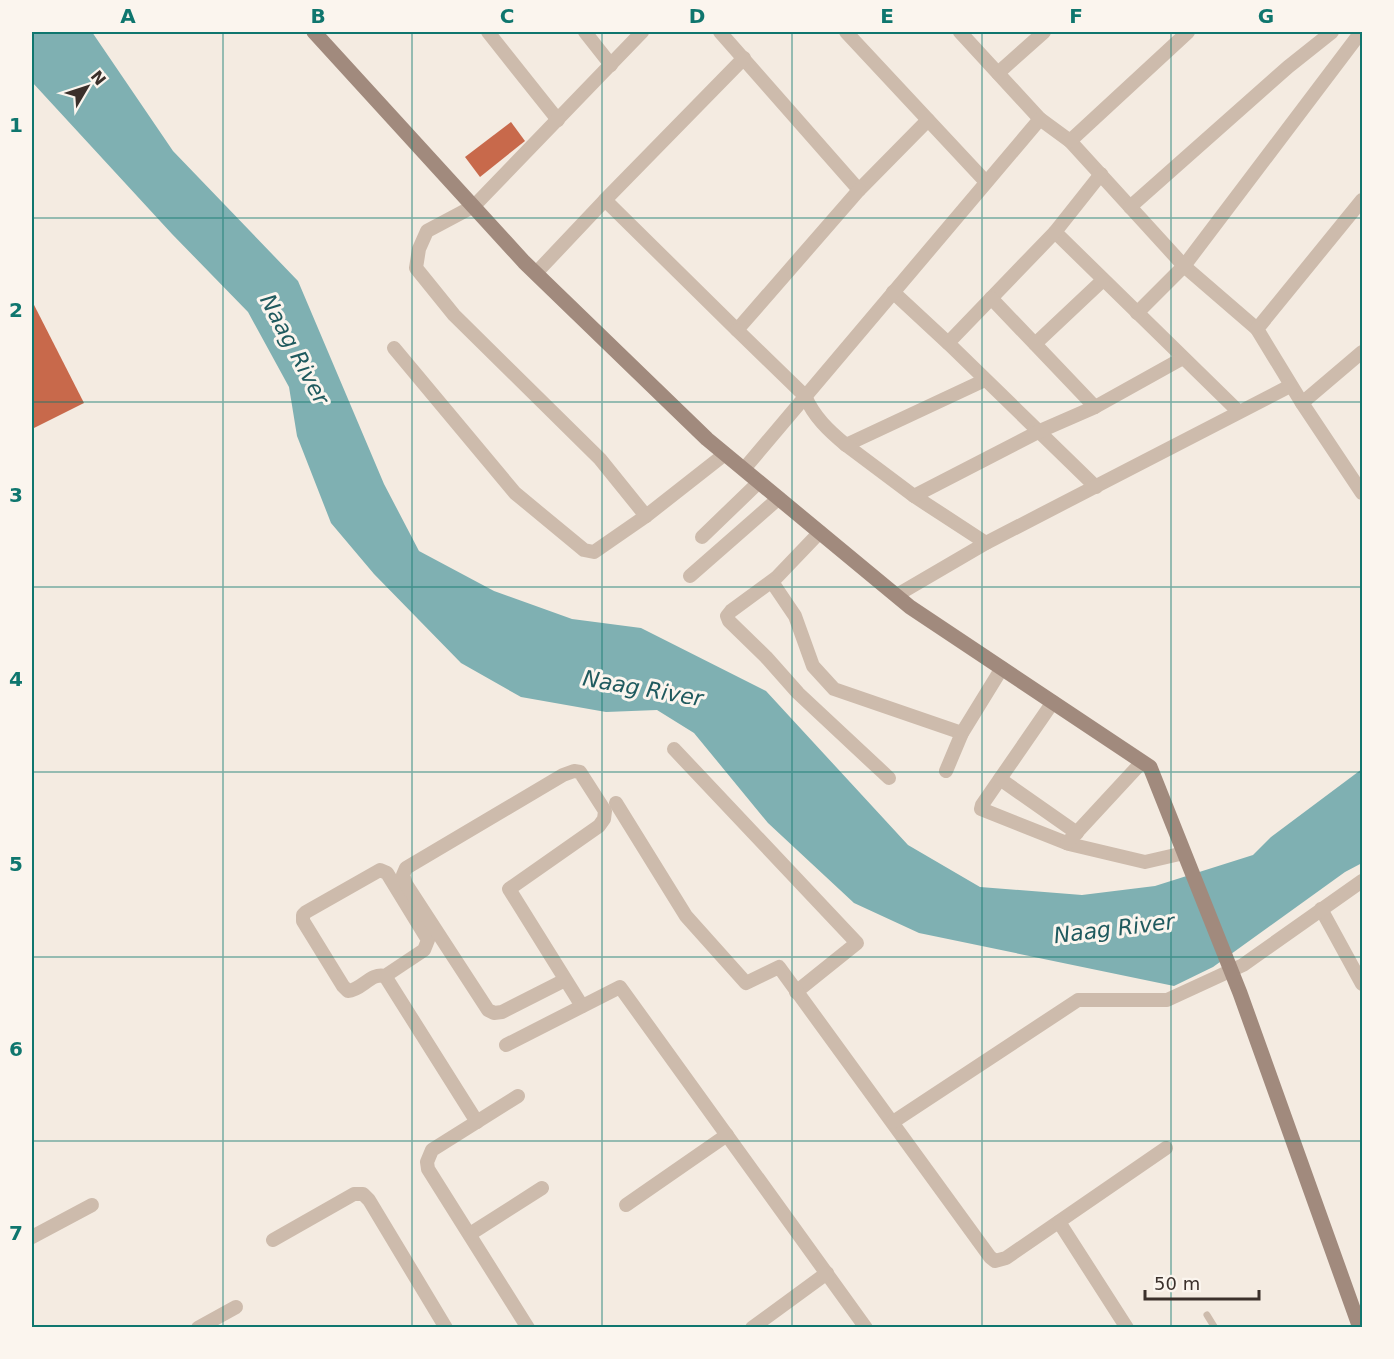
<svg xmlns="http://www.w3.org/2000/svg" width="1394" height="1359" font-family="'DejaVu Sans',sans-serif">
<style>
.water{fill:#7fb0b2}
.building{fill:#c8694b}
.lines{fill:none;stroke-linecap:round;stroke-linejoin:round}
.lane{stroke:#cdbbac;stroke-width:7}
.street{stroke:#cdbbac;stroke-width:14}
.secondary{stroke:#a18a7d;stroke-width:15}
.grid{fill:none;stroke:#0f766e;stroke-width:1.5;stroke-opacity:0.55}
.labels{text-anchor:middle;stroke-width:6;stroke-linejoin:round;paint-order:stroke}
.water-label{font-size:22px;font-style:italic;fill:#1f5a5e;stroke:#fbf5ee}
.neatline{fill:none;stroke:#0f766e;stroke-width:2}
.grid-label{font-size:20px;text-anchor:middle;font-weight:bold;fill:#0f766e}
</style>
<rect width="100%" height="100%" fill="#f4ebe1"/>
<path class="water" d="M32 32H92L173 151 298 281 384 484 419 551 494 591 572 619 641 628 766 691 908 845 980 887 1082 895 1155 886 1253 855 1271 837 1362 769V863L1345 872 1213 967 1174 986 919 933 854 903 768 823 694 733 657 710 606 712 521 697 461 663 374 574 331 523 297 436 289 387 248 312 172 234 32 82Z"/>
<g class="building">
<path d="M511 122 525 141 480 177 465 157Z"/>
<path d="M32 301 84 403 32 429Z"/>
</g>
<g class="lines">
<path class="lane" d="M1207 1315 1215 1328"/>
<g class="street">
<path d="M488 32 558 120"/>
<path d="M585 32 611 65"/>
<path d="M642 32 474 206 427 231 419 249 416 268 454 315 600 459 646 516"/>
<path d="M720 32 859 190 928 120"/>
<path d="M846 32 986 182"/>
<path d="M960 32 1040 119"/>
<path d="M744 58 605 200 737 330 859 190"/>
<path d="M998 73 1044 32"/>
<path d="M1070 141 1184 266 1257 329"/>
<path d="M1101 174 1055 232 1238 411"/>
<path d="M1362 200 1257 329 1302 403 1362 493"/>
<path d="M1130 207 1288 67 1332 32"/>
<path d="M1055 232 948 343 1096 487"/>
<path d="M536 273 605 200"/>
<path d="M893 292 948 343"/>
<path d="M991 298 1095 407"/>
<path d="M1137 313 1184 266 1361 32"/>
<path d="M737 330 805 396C814 417 829 431 846 445L985 380"/>
<path d="M1035 344 1103 280"/>
<path d="M394 348 515 493 584 550 594 552 646 516 725 454"/>
<path d="M1302 403 1362 352"/>
<path d="M846 445 914 496 986 543"/>
<path d="M744 469 1040 119 1070 141 1188 32"/>
<path d="M914 496 1040 431 1095 407 1183 358"/>
<path d="M820 532 776 578 731 611 727 616 729 621 766 657 798 693 889 778"/>
<path d="M702 537 759 482"/>
<path d="M690 576 779 498"/>
<path d="M772 582 795 616 813 666 834 689 962 733"/>
<path d="M897 595 986 543 1290 386"/>
<path d="M1053 702 982 805 981 809 1069 844 1145 862 1184 853"/>
<path d="M674 749 857 943 796 992"/>
<path d="M946 771 962 733 1002 668"/>
<path d="M1000 779 1077 833"/>
<path d="M616 803 686 916 746 983 779 967 990 1257 995 1261 1006 1258 1166 1148"/>
<path d="M1067 843 1142 762"/>
<path d="M1321 909 1362 984"/>
<path d="M385 976 424 950 428 940 387 873 380 870 306 912 303 915V921L343 986 348 991C362 990 371 972 385 976L477 1122"/>
<path d="M565 980 502 1012 494 1013 488 1010 406 884 403 875 406 868 563 775 574 771 580 772 605 811 604 819 599 826 509 889 582 1006"/>
<path d="M506 1045 620 987 866 1328"/>
<path d="M518 1096 432 1150 427 1162 428 1169 528 1328"/>
<path d="M893 1122 1078 1000H1167L1243 965 1362 881"/>
<path d="M626 1205 727 1135"/>
<path d="M1059 1222 1127 1328"/>
<path d="M470 1234 542 1188"/>
<path d="M32 1237 92 1205"/>
<path d="M273 1240 354 1194H363L369 1200 446 1328"/>
<path d="M198 1328 236 1307"/>
<path d="M752 1328 827 1273"/>
</g>
<path class="secondary" d="M314 32 524 262 707 439 910 607 1150 767 1240 993 1360 1328"/>
</g>
<path class="grid" d="M223 32V1328M412 32V1328M602 32V1328M792 32V1328M982 32V1328M1171 32V1328M32 218H1362M32 402H1362M32 587H1362M32 772H1362M32 957H1362M32 1141H1362"/>
<g class="labels">
<g class="water-label">
<text transform="translate(295 349) rotate(62)" y="8">Naag River</text>
<text transform="translate(643 688) rotate(10)" y="8">Naag River</text>
<text transform="translate(1114 928) rotate(-7)" y="8">Naag River</text>
</g>
</g>
<rect width="1394" height="1359" fill="none" stroke="#fbf5ee" stroke-width="66"/>
<g transform="translate(87 87) rotate(51)" stroke="#fbf5ee" stroke-width="4.5" paint-order="stroke">
<path d="M0-4.5L10 22L0 15L-10 22Z" fill="#3b302b"/>
<text y="-9" font-size="16" font-weight="bold" text-anchor="middle" fill="#3b302b">N</text>
</g>
<path d="M1145 1290v9h114v-9" fill="none" stroke="#3b302b" stroke-width="3"/>
<text x="1154" y="1290" font-size="18" fill="#3b302b" stroke="#fbf5ee" stroke-width="4.5" paint-order="stroke">50 m</text>
<rect x="33" y="33" width="1328" height="1293" class="neatline"/>
<g class="grid-label">
<text x="128" y="23">A</text>
<text x="318" y="23">B</text>
<text x="507" y="23">C</text>
<text x="697" y="23">D</text>
<text x="887" y="23">E</text>
<text x="1076" y="23">F</text>
<text x="1266" y="23">G</text>
<text x="16" y="132">1</text>
<text x="16" y="317">2</text>
<text x="16" y="502">3</text>
<text x="16" y="686">4</text>
<text x="16" y="871">5</text>
<text x="16" y="1056">6</text>
<text x="16" y="1240">7</text>
</g>
</svg>
